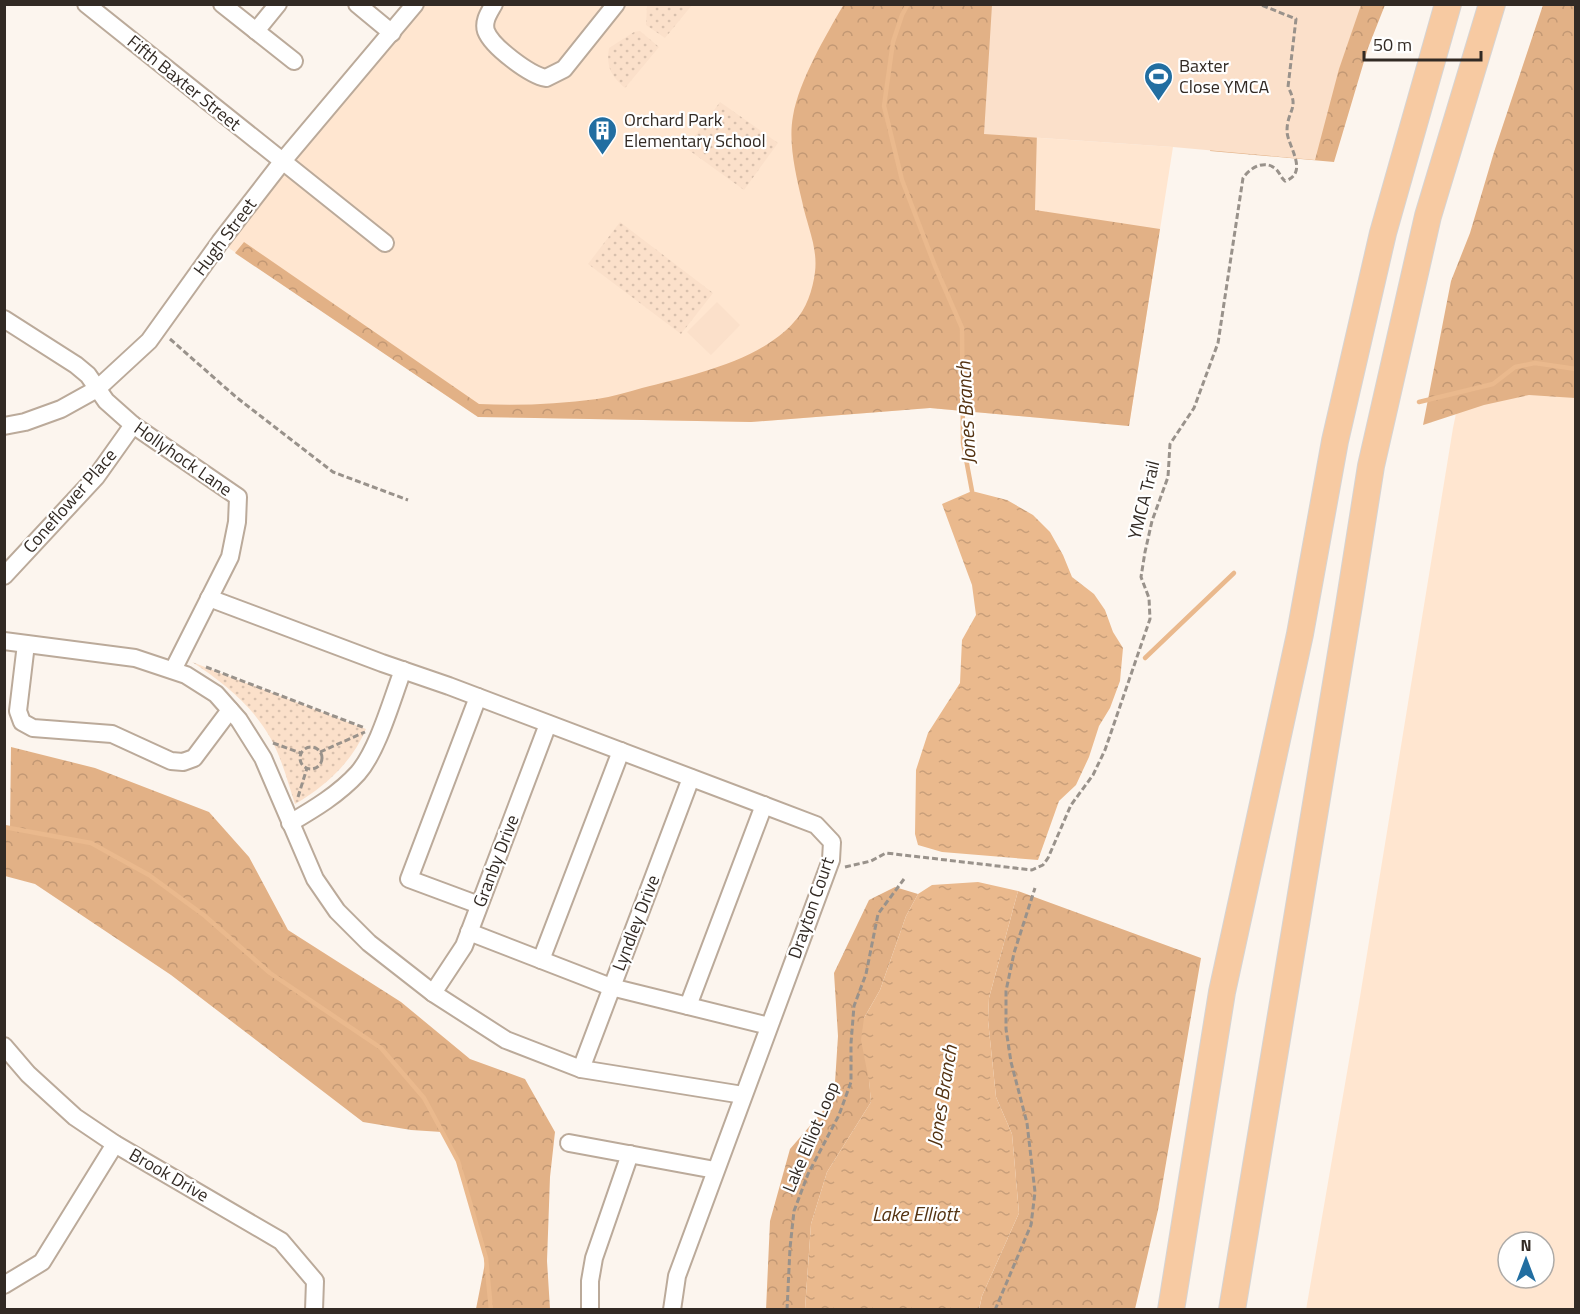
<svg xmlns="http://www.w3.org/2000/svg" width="1580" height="1314" font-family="'Titillium Web',sans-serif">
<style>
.built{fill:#ffe6d0;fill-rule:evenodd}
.green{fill:url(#green-dots)}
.forest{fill:url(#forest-crowns)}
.pitch{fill:#fbe0ca}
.water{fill:url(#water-ripples)}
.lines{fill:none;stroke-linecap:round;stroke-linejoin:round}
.stream{stroke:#eab98d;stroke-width:4.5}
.minor-casing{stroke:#bbaa9a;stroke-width:20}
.highway-casing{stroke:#d6d4d3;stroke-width:28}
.path{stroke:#99928b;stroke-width:3;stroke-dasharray:6 3;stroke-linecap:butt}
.minor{stroke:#fff;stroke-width:16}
.highway{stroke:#f7caa2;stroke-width:26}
.labels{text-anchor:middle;stroke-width:4.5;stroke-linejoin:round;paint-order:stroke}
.poi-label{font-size:18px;fill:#322a24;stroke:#fff;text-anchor:start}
.street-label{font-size:18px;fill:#322a24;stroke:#fff}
.water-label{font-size:20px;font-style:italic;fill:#543312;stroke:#fff}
</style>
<defs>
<pattern id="green-dots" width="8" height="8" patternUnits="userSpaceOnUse" patternTransform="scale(1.5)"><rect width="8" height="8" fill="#fbe0ca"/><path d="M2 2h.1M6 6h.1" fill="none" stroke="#d8c0ad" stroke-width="1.8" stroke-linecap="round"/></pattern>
<pattern id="forest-crowns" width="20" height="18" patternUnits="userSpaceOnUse" patternTransform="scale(1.5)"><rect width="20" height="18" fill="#e2b186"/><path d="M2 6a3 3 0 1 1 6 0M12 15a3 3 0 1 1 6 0" fill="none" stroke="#c29874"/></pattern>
<pattern id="water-ripples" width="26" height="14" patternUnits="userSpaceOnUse" patternTransform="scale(1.5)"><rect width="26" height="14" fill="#eab98d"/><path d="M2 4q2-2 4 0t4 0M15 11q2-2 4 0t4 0" fill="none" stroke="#c99f7a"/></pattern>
</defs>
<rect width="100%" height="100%" fill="#fcf5ee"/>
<g class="built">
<path d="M415 5H992L984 134 1173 147 1129 426 930 408 751 422 478 417 220 242Z"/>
<path d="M1575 14V1309L1306 1310 1359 1003 1453 428 1481 292ZM1508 1242H1544V1278H1508Z"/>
</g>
<g class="green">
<path d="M647 5V4L692 5 665 38 646 25Z"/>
<path d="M640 31 659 47 625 88C611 76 606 67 609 48L634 32Z"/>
<path d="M720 102 778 143 744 190 686 148Z"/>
<path d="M620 222 713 293 681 334 588 264Z"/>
<path d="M192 662 366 729C352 762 326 786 295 804 288 783 282 759 271 739 253 706 223 682 192 662Z"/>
</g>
<g class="forest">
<path d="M844 4 1056 5 1039 52 1035 210 1160 229 1129 426 930 408 751 422 478 417 235 253 244 242 479 404C519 406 558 404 597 399 612 397 627 392 642 388 690 376 760 361 794 322 806 310 813 289 815 272 818 247 807 226 802 201 796 175 788 143 793 116 799 81 826 35 844 4Z"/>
<path d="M1259 5H1385L1368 48 1334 162 1210 151 1214 133Z"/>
<path d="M1543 5H1575V398L1529 395 1484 405 1423 425 1451 281 1470 233 1494 152Z"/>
<path d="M11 747 95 768 209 812 249 857 288 930 401 1002 470 1059 525 1079 555 1132 550 1177 547 1261 550 1309H476L486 1258 458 1161 442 1132 411 1130 363 1122 171 975 35 884 5 876V827H10Z"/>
<path d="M895 887 918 894 906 916 880 990 864 1018 871 1102 827 1172 811 1224 805 1309 766 1310 770 1221 790 1149 834 1098 838 1036 834 973 869 900Z"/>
<path d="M1018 891 1201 958 1158 1210 1135 1309 979 1310 982 1296 1019 1213 1012 1134 996 1097 988 1020 989 998Z"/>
</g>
<g class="pitch">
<path d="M992 5V4L1361 5 1339 69 1315 160 1173 147 984 134Z"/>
<path d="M717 302 740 325 711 355 687 332Z"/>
</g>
<g class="water">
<path d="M972 491 1007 500 1033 515 1050 532 1063 555 1072 577 1094 594 1105 610 1113 632 1123 648 1120 681 1110 708 1099 726 1089 757 1076 785 1059 801 1038 860 942 852 918 845 915 834 916 770 928 733 960 683 962 640 976 615 972 585 942 504Z"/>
<path d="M978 882 1018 891 989 998 988 1020 996 1097 1012 1134 1019 1213 982 1296 979 1309H805L811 1224 827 1172 871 1102 869 1081 861 1040 864 1018 880 990 906 916 918 894 932 885Z"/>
</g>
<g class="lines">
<g class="stream">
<path d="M908 4 902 15 893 42 884 106 902 180 935 266 962 328 963 443 972 491"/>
<path d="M1419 402 1493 384 1515 367 1535 363 1576 369"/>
<path d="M1145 658 1234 573"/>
<path d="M4 827 91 843 149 875 205 916 270 973 381 1048 424 1098 458 1161 486 1258 491 1310"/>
</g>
<defs>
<g id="minor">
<path d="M86 4 385 243"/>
<path d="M222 4 294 61"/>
<path d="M357 4 392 33"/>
<path d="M494 4C489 13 483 21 486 31 492 47 530 75 546 78L564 69 616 4"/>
<path d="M256 31 278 4"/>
<path d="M4 319 76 365 88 375 106 401 133 425 238 497 237 522 230 557 173 670"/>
<path d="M4 426 25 422 61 409 97 389 149 341 220 242 282 162 415 4"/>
<path d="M4 576 96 477 133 425"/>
<path d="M209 598 382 663 449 686 816 825 832 842 831 860 677 1276 672 1310"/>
<path d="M4 641 135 658 186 675 216 694 239 720 263 758 315 879 337 911 369 943 433 993 506 1040 581 1069 743 1095"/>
<path d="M26 644 18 711 22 722 33 728 112 734 171 761 183 762 194 758 230 710"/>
<path d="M478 697 409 879 479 905"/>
<path d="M290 823C314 809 339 794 358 773 378 750 392 699 403 670"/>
<path d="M469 932 611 987 769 1026"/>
<path d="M541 960 621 751"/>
<path d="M433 993 464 946 548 724"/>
<path d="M688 1006 764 805"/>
<path d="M4 1046 28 1074 75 1117 115 1144 281 1241 315 1281 314 1310"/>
<path d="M581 1069 691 778"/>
<path d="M569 1143 715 1170"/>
<path d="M4 1285 42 1262 115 1144"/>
<path d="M590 1310V1281L594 1258 630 1154"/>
</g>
<g id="highway">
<path d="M1171 1310 1222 992 1300 634 1335 441 1383 233 1448 4"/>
<path d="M1232 1310 1349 605 1371 466 1428 216 1492 4"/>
</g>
</defs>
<use href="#minor" class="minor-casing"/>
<use href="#highway" class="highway-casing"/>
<g class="path">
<path d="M170 339 236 397 333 472 408 500"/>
<path d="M206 667 365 728"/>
<path d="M273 743 301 753"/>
<circle cx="311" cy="758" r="11"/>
<path d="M320 752 365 732"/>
<path d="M298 797 307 768"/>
<path d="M845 867 871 861 886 853 1032 870 1043 865 1048 858 1071 805 1093 775 1105 750 1150 619 1149 598 1141 577 1145 552 1152 521 1168 477 1170 444 1194 408 1218 343 1243 178C1250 168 1264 159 1276 169 1280 173 1281 178 1285 181 1310 173 1287 145 1287 131 1287 110 1300 109 1288 87L1296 19 1259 4"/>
<path d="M787 1310 790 1248 794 1211 808 1174 839 1115 851 1082V1043L854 1006 866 974 878 914 904 879"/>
<path d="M995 1310 1031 1225 1035 1192 1027 1123 1011 1062 1006 1029V991L1014 953 1035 888"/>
</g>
<use href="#minor" class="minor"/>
<use href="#highway" class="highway"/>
</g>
<defs>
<symbol id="stadium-pin" viewBox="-11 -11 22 30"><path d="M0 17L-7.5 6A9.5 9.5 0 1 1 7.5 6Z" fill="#226ea1" stroke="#fff"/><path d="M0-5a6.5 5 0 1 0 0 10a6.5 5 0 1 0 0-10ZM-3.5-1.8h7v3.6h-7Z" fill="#fff"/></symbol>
<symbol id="building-pin" viewBox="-11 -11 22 30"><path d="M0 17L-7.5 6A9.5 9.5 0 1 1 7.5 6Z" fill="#226ea1" stroke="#fff"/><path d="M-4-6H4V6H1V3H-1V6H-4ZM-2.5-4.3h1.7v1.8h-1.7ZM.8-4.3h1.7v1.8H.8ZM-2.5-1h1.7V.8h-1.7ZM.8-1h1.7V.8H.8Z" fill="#fff"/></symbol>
</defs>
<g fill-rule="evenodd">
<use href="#stadium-pin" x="1142" y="60" width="33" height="45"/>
<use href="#building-pin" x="586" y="114" width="33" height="45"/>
</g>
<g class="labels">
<g class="poi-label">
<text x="1179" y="72">Baxter<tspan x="1179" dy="21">Close YMCA</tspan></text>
<text x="624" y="126">Orchard Park<tspan x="624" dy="21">Elementary School</tspan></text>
</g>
<g class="street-label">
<text transform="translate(184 83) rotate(39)" y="6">Fifth Baxter Street</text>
<text transform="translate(225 237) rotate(-53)" y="6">Hugh Street</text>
<text transform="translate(183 459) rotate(35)" y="6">Hollyhock Lane</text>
<text transform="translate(1144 500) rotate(-76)" y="6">YMCA Trail</text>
<text transform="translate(70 501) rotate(-49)" y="6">Coneflower Place</text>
<text transform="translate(496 861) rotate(-69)" y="6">Granby Drive</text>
<text transform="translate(811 908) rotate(-71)" y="6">Drayton Court</text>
<text transform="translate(636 923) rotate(-69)" y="6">Lyndley Drive</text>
<text transform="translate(811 1137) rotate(-67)" y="6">Lake Elliot Loop</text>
<text transform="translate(169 1175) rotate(30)" y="6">Brook Drive</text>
</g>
<g class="water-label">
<text transform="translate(966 413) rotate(-93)" y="7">Jones Branch</text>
<text transform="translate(942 1096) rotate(-81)" y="7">Jones Branch</text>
<text x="915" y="1221">Lake Elliott</text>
</g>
</g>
<rect width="1580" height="1314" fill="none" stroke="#322a24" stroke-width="12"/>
<g transform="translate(1526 1260)"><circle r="28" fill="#ffffff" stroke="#adaaa7" stroke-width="1.5"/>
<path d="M0-4.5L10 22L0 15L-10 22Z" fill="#226ea1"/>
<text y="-9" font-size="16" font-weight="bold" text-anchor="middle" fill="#322a24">N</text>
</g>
<path d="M1364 51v9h117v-9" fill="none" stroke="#322a24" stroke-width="3"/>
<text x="1373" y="51" font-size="18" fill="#322a24" stroke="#ffffff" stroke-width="4.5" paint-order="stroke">50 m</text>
</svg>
